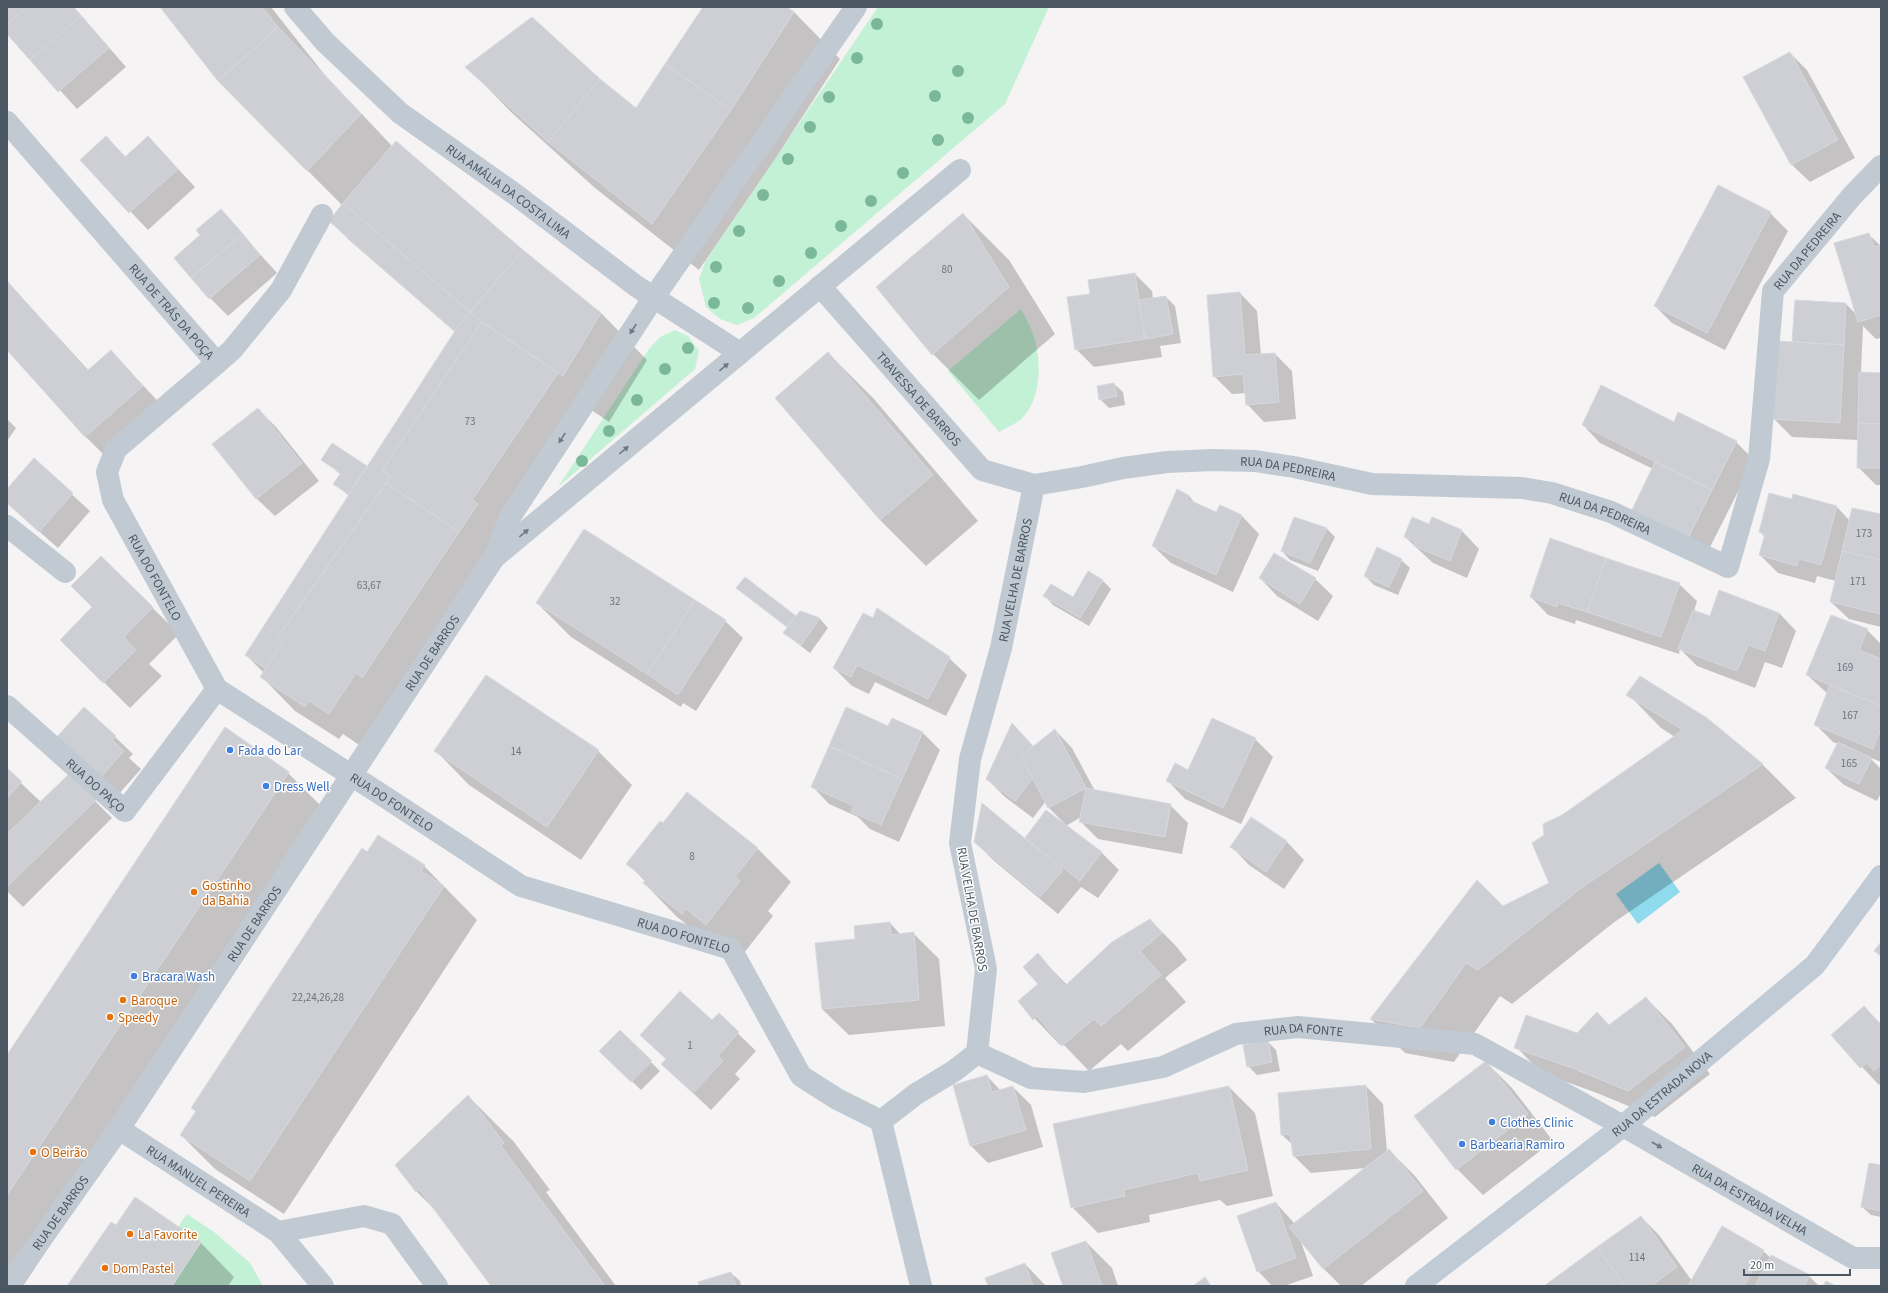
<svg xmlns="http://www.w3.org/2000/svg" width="1888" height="1293" font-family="'Source Sans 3',sans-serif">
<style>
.green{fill:#c3f1d5}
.water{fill:#90daee}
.shadow{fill:#0003}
.building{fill:#cdcfd5;stroke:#d7d9de}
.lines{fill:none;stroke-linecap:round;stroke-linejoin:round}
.street{stroke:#c1cad2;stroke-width:22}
.secondary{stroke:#c1cbd6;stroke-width:22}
.tree{fill:#7bb799}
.oneway{fill:#6e7983}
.shop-dot{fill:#3f7fe0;stroke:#fff;stroke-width:1.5}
.food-dot{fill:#e8710a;stroke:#fff;stroke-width:1.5}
.labels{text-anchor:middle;stroke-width:3;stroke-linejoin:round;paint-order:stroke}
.number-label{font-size:11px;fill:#6b747e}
.street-label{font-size:13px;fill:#4a5661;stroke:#fff}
.shop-label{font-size:13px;fill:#366cbe;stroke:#fff;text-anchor:start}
.food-label{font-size:13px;fill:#c56008;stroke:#fff;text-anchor:start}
</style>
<rect width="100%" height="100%" fill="#f5f3f3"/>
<g class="green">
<path d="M878 7H1049L1005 104 754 318 737 325 720 319 706 307 699 279 705 262Z"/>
<path d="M1021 309C1026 319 1032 329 1035 340 1041 364 1041 398 1023 417 1017 424 1007 427 999 432L948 371Z"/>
<path d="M675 330 688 336 699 351 695 369 558 487 649 349 660 337Z"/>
<path d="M187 1214 214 1232 250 1263 263 1286H172L201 1243 178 1227Z"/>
</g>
<path class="water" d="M1659 863 1680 892 1638 924 1616 894Z"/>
<g class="shadow">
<path d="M7 7H74L126 67 77 109 7 32Z"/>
<path d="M161 7H271L324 74 393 147 601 313 647 360 609 422 590 409 362 747 343 734 339 739 295 711 262 677 264 673 246 655 349 496 335 484 341 475 323 459 367 468 455 332 348 239 330 221 342 205 218 81Z"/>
<path d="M705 7H786L794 12 840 59 777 156 699 270 595 188 512 113 467 67 599 79 637 110Z"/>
<path d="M1790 53 1807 70 1855 158 1810 182 1792 165 1744 78Z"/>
<path d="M106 137 126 157 148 137 195 187 148 230 82 160Z"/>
<path d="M221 211 277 273 228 316 210 298Z"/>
<path d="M1770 213 1788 231 1725 350 1672 323 1655 306Z"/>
<path d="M963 214 1009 260 1055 334 979 400 933 354Z"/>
<path d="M1868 234 1881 246V338L1876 339 1863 326 1861 373 1881 374V485H1876L1858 467 1859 440 1792 437 1774 419 1793 343 1846 304 1857 315Z"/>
<path d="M1135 274 1152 291 1153 299 1166 297 1175 306 1181 343 1160 346 1162 357 1094 367 1076 349 1091 295Z"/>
<path d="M7 281 89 371 111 351 168 412 112 463 86 437 7 348Z"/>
<path d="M1240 293 1257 311 1261 355 1275 354 1292 371 1296 419 1264 422 1247 404 1246 393 1232 394 1214 376Z"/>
<path d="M828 353 874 399 978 521 926 566 880 520Z"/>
<path d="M1114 384 1123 392 1125 405 1109 408 1100 399Z"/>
<path d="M258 409 276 427 319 481 275 516 257 499 214 445Z"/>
<path d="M7 419 16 428 7 441Z"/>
<path d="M1674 423 1736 442 1754 460 1706 555 1650 527 1653 469 1600 443 1583 425Z"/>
<path d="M34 460 90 511 58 548 7 503V491Z"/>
<path d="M1188 495 1197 505 1217 514 1220 507 1242 516 1259 534 1233 592 1171 563 1153 546Z"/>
<path d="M1794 495 1837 507 1850 521 1881 515V627L1849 619 1831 602 1836 581 1817 576 1815 583 1778 573 1760 555 1765 537 1760 532 1792 501Z"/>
<path d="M1294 518 1327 529 1335 537 1318 571 1290 560 1282 551Z"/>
<path d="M1433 519 1462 531 1479 549 1467 578 1433 563 1405 537 1429 525Z"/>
<path d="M101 557 179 634 149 664 162 676 130 708 61 640 94 607Z"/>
<path d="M1401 560 1410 568 1398 595 1374 585 1365 576Z"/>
<path d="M745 578 796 617 800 613 820 619 828 628 810 653 784 633 788 628 738 588Z"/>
<path d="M1260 578 1315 579 1333 596 1318 621 1277 596Z"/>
<path d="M1103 581 1111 589 1089 626 1053 605 1045 596 1073 598Z"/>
<path d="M1679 584 1697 601 1694 611 1711 617 1779 613 1796 631 1782 668 1765 662 1755 688 1697 666 1680 649 1679 654 1576 620 1575 624 1548 615 1531 597Z"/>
<path d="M537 603 725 621 743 638 696 711 683 703 681 707 571 637Z"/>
<path d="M873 619 949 658 967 675 946 716 875 682 869 694 852 686 834 668Z"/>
<path d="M1867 630 1881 644V762L1869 757 1881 769V793L1877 801 1844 785 1826 768 1838 744 1833 742 1816 725 1828 694 1807 675Z"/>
<path d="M1628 694 1706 719 1763 765 1796 798 1613 923 1512 1004 1500 996 1454 1062 1405 1053 1371 1019 1503 907 1550 883 1545 835 1562 816 1675 737 1661 728Z"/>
<path d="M1012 725 1034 747 1055 730 1072 748 1095 791 1170 805 1188 823 1182 854 1098 839 1080 821 1081 817 1066 826 1101 852 1119 870 1098 898 1081 887 1058 914 993 860 975 842 1025 839 1046 811 1065 824 1049 808 1046 801 1033 818 1005 797 987 779Z"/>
<path d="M889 727 922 732 940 750 899 842 870 829 858 817 829 804 812 786Z"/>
<path d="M225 729 288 773 334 819 23 1286H7V1057Z"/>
<path d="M115 737 133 754 129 758 141 769 117 796 74 757Z"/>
<path d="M1255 739 1273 757 1241 824 1185 799 1168 781Z"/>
<path d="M436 751H598L632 785 581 860 469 785Z"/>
<path d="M7 770 41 802 95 801 112 818 23 907 7 891Z"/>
<path d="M1251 818 1287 842 1304 860 1284 889 1249 865 1232 847Z"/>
<path d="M663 825 758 849 791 882 768 911 773 916 740 958 716 947 677 917 644 883 645 881 628 864Z"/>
<path d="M367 853 424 866 477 920 284 1214 215 1169 181 1135 197 1112 193 1108Z"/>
<path d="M1150 920 1176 946 1187 960 1165 978 1186 1002 1128 1051 1121 1044 1089 1071 1062 1043 1060 1045 1019 1002 1040 984 1038 955 1067 985Z"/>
<path d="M890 923 901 935 913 933 939 959 945 1026 849 1035 822 1009 856 940Z"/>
<path d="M1646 998 1672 1024 1710 1074 1655 1117 1597 1093 1542 1073 1516 1047 1610 1026Z"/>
<path d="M1864 1007 1881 1024V1083L1879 1085 1832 1035Z"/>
<path d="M719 1015 756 1051 735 1074 740 1079 711 1110 662 1064Z"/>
<path d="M620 1032 660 1071 641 1090 601 1051Z"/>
<path d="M1267 1041 1276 1050 1280 1071 1257 1075 1248 1066Z"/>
<path d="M1486 1062 1512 1088 1553 1141 1483 1195 1457 1169Z"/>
<path d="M987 1076 1001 1091 1013 1087 1031 1105 1043 1147 988 1163 970 1145Z"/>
<path d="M1366 1086 1383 1104 1387 1152 1389 1150 1415 1176 1448 1218 1361 1286H1341L1324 1269 1300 1239 1313 1276 1284 1286H1272L1258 1271 1276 1203 1295 1224 1366 1168 1311 1173 1294 1156 1293 1145 1282 1135Z"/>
<path d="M1229 1087 1255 1113 1273 1196 1227 1206 1220 1200 1149 1215 1150 1222 1098 1233 1072 1207Z"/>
<path d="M468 1096 514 1142 550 1190 546 1192 616 1286H492L438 1213 416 1191Z"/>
<path d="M1881 1166V1217L1871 1215 1862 1207Z"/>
<path d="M135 1198 201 1243 234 1277 228 1286H68L116 1226Z"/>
<path d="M1641 1217 1659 1235 1692 1281 1763 1251 1771 1258 1772 1256 1809 1276 1819 1286H1546Z"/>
<path d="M1086 1242 1112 1268 1118 1286H1064Z"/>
<path d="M1025 1264 1046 1286H989Z"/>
<path d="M731 1273 740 1281 741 1286H700Z"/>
</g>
<g class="building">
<path d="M7 7H27L7 25Z"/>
<path d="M27 7H73L81 16 30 60 7 34V25Z"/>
<path d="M160 7H262L278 27 218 81Z"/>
<path d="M703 7H787L794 12 731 110 665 64Z"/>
<path d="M81 16 109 48 58 92 30 60Z"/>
<path d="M532 17 600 79 548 142 465 67Z"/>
<path d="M278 27 361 114 307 171 218 81Z"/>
<path d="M1790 52 1838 140 1791 165 1743 77Z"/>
<path d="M665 64 731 110 652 224 548 142 600 79 636 108Z"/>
<path d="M106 136 125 157 148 136 178 169 129 213 80 160Z"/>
<path d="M396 141 523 250 470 312 343 203Z"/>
<path d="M1718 185 1771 212 1707 333 1654 306Z"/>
<path d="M343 203 470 312 455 331 329 221Z"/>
<path d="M221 209 243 234 191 278 174 258 200 235 196 230Z"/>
<path d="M963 213 1009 287 932 355 876 287Z"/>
<path d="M1869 233 1874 247 1881 245V315L1858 322 1834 243Z"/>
<path d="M243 234 260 255 209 299 191 278Z"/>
<path d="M523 250 601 313 563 376 482 322 470 312Z"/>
<path d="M1135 273 1145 339 1075 350 1067 297 1090 294 1088 280Z"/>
<path d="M7 281 87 371 111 350 143 386 85 437 7 350Z"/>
<path d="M1240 292 1245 355 1275 353 1279 402 1246 405 1243 374 1213 377 1207 295Z"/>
<path d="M1166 296 1173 334 1145 339 1139 300Z"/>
<path d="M1795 300 1846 303 1844 345 1792 342Z"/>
<path d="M470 312 482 322 382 470 391 476 277 638 283 642 266 669 245 655 455 331Z"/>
<path d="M482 322 558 373 472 500 478 504 459 532 386 483 391 476 382 470Z"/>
<path d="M1777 341 1844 345 1840 423 1773 419Z"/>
<path d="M828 352 933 475 880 520 775 398Z"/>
<path d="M1859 372 1881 373V424L1858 423Z"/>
<path d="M1114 383 1117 396 1099 400 1097 386Z"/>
<path d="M1601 385 1674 422 1678 412 1737 441 1712 490 1582 425Z"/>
<path d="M258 408 302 463 256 499 212 444Z"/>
<path d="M1858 423 1881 424V468H1857Z"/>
<path d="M332 443 367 466 348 494 333 484 341 473 321 460Z"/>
<path d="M34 458 73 493 39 532 7 503V489Z"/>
<path d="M1655 462 1712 490 1688 538 1632 510Z"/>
<path d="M386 483 459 532 362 678 356 673 329 714 309 701 305 707 260 677 283 642 277 638Z"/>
<path d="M1177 489 1188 495 1187 499 1216 512 1220 505 1242 515 1216 575 1152 546Z"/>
<path d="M1769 493 1792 499 1793 494 1837 506 1821 565 1799 559 1797 566 1759 555 1765 534 1759 532Z"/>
<path d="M1852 508 1881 514V560L1842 551Z"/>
<path d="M1294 517 1327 528 1310 563 1281 551Z"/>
<path d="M1412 517 1429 524 1432 517 1462 530 1450 561 1414 546 1415 542 1404 537Z"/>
<path d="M584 529 695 600 647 674 536 603Z"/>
<path d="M1550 538 1606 558 1587 612 1558 603 1557 607 1530 597Z"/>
<path d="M1377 547 1402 559 1389 587 1364 576Z"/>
<path d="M1842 551 1881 560V614L1830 602Z"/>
<path d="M1274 553 1316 578 1300 604 1259 578Z"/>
<path d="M101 556 153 607 124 637 136 650 103 683 60 640 92 607 71 586Z"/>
<path d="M1606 558 1680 583 1661 637 1587 612Z"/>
<path d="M1088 571 1103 580 1080 618 1043 596 1051 584 1073 597Z"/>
<path d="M745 577 796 616 787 627 736 588Z"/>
<path d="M1719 590 1779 613 1765 651 1748 645 1737 671 1678 649 1693 610 1710 616Z"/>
<path d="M695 600 726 620 678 695 647 674Z"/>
<path d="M877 608 950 657 928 699 857 665 851 677 833 668 863 613 873 618Z"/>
<path d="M800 611 820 618 801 645 783 633Z"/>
<path d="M1831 615 1868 629 1859 650 1881 659V706L1806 675Z"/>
<path d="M486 675 599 750 547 827 434 751Z"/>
<path d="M1640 676 1707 718 1763 764 1580 889 1478 970 1466 963 1420 1028 1370 1019 1477 880 1503 906 1549 883 1532 843 1544 835 1543 824 1562 815 1683 730 1626 695Z"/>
<path d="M1830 685 1881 706V728L1873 749 1814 725Z"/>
<path d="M84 707 116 736 112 740 124 751 99 779 55 739Z"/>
<path d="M846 707 888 726 892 718 923 732 902 779 829 746Z"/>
<path d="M1212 718 1256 738 1223 808 1166 781 1175 763 1188 770Z"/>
<path d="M1012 723 1033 746 1021 756 1033 778 1015 801 986 779Z"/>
<path d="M225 727 289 772 7 1195V1055Z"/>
<path d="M1055 729 1086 788 1048 808 1021 756Z"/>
<path d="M1838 742 1872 758 1859 784 1825 768Z"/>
<path d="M829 746 902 779 881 825 851 812 854 806 811 787Z"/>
<path d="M7 768 22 782 7 798Z"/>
<path d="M69 774 96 800 7 887V834Z"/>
<path d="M1086 788 1171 804 1165 837 1079 822Z"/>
<path d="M687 792 758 848 735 877 740 881 706 925 686 909 682 914 643 883 646 879 626 864 660 821 663 823Z"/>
<path d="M982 803 1063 870 1040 897 974 842Z"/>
<path d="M1046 810 1102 852 1080 881 1025 838Z"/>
<path d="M1251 817 1287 841 1266 872 1230 847Z"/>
<path d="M378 835 425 865 421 871 444 886 250 1181 180 1135 196 1111 191 1108 362 848 367 852Z"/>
<path d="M1150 919 1162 933 1140 951 1161 975 1101 1026 1094 1019 1062 1046 1037 1016 1033 1020 1018 1001 1038 984 1023 967 1038 953 1065 986 1112 942Z"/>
<path d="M890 922 891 935 914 932 919 1000 822 1009 815 943 855 939 854 926Z"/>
<path d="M1881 942V956L1874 951Z"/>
<path d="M680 991 712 1020 719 1013 739 1032 718 1056 723 1061 693 1093 661 1064 666 1059 640 1035Z"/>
<path d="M1646 997 1685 1047 1628 1091 1570 1067 1514 1048 1526 1015 1577 1033 1597 1012 1609 1025Z"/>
<path d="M1864 1006 1881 1025V1065L1874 1071 1867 1063 1860 1068 1831 1035Z"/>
<path d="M620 1030 652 1061 631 1082 599 1051Z"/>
<path d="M1268 1040 1272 1062 1247 1067 1243 1045Z"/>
<path d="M1486 1061 1528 1114 1456 1170 1414 1116Z"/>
<path d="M987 1075 992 1092 1013 1086 1026 1130 970 1146 953 1085Z"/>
<path d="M1366 1085 1371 1149 1293 1156 1290 1134 1281 1135 1278 1093Z"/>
<path d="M1229 1086 1248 1170 1200 1181 1198 1173 1123 1190 1125 1196 1071 1208 1053 1124Z"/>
<path d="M468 1095 504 1143 501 1146 605 1286H491L419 1189 416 1192 395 1165Z"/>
<path d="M1389 1149 1423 1191 1323 1269 1289 1227Z"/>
<path d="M1869 1163 1881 1165V1211L1861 1207Z"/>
<path d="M135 1197 201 1242 172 1286H67L111 1222 116 1225Z"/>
<path d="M1276 1202 1296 1258 1257 1272 1237 1216Z"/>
<path d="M1641 1216 1677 1267 1651 1286H1625L1597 1247Z"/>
<path d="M1722 1226 1764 1250 1744 1286H1688Z"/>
<path d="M1086 1241 1102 1286H1063L1051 1253Z"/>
<path d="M1597 1247 1625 1286H1544Z"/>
<path d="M1771 1255 1810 1275 1804 1286H1755Z"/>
<path d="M1025 1263 1033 1286H988L985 1278Z"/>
<path d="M731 1272 736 1286H699L698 1282Z"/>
<path d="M1205 1277 1211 1286H1193Z"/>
<path d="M1826 1281 1836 1286H1823Z"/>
</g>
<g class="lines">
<g class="street">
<path id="s1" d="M295 7 325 42 400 113 516 195 636 286 740 353"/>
<path id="s2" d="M7 122 217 363 232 350 281 290 322 215"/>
<path id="s3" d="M820 286 982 470 1034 485 1082 477 1123 468 1167 462 1214 460 1255 461 1294 467 1372 484 1522 488 1552 493 1611 512 1728 567 1759 459 1773 291 1852 196 1881 166"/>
<path id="s4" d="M217 363 116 449 107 472 113 500 217 689 382 795 521 886 731 949 801 1076 837 1099 881 1121"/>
<path d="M7 526 65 572"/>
<path d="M495 557 960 170"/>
<path id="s5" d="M7 706 125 811 217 689"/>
<path id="s6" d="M977 1053 1031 1078 1084 1082 1163 1067 1236 1034 1298 1027 1475 1044 1623 1126 1853 1258H1881"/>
<path id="s7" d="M119 1129 278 1232 323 1286"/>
<path d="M278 1232 364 1216 392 1224 437 1286"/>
<path id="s8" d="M8 1286 119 1129 494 558 510 517 654 297 856 7"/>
<path id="s9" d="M921 1286 881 1121 916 1094 954 1071 977 1053 986 969 960 843 970 759 1001 648 1034 485"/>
</g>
<path class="secondary" id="s10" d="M1416 1286 1623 1126 1815 965 1881 876"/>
</g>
<g class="tree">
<circle cx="877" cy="24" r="6"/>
<circle cx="857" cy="58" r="6"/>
<circle cx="958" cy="71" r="6"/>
<circle cx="935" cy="96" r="6"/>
<circle cx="829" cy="97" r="6"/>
<circle cx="968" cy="118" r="6"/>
<circle cx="810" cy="127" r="6"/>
<circle cx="938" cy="140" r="6"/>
<circle cx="788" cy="159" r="6"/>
<circle cx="903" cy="173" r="6"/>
<circle cx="763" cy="195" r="6"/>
<circle cx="871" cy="201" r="6"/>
<circle cx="841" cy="226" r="6"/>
<circle cx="739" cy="231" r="6"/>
<circle cx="811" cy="253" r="6"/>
<circle cx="716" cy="267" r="6"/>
<circle cx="779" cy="281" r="6"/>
<circle cx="714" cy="303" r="6"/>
<circle cx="748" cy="308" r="6"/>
<circle cx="688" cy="348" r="6"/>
<circle cx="665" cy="369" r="6"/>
<circle cx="637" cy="400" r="6"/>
<circle cx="609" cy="431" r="6"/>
<circle cx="582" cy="461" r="6"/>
</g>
<defs><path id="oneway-solid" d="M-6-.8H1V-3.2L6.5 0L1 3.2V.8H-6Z"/></defs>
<g class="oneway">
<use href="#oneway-solid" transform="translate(633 329) rotate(123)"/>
<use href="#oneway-solid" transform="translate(724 367) rotate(-40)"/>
<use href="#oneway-solid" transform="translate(562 438) rotate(123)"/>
<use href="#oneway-solid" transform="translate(624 450) rotate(-40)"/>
<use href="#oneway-solid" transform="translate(524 533) rotate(-40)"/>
<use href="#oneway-solid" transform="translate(1657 1145) rotate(30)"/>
</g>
<g class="shop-dot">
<circle cx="230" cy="750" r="4"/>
<circle cx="266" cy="786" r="4"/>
<circle cx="134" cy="976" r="4"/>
<circle cx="1492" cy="1122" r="4"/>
<circle cx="1462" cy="1144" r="4"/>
</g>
<g class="food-dot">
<circle cx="194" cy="892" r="4"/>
<circle cx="123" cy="1000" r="4"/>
<circle cx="110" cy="1017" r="4"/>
<circle cx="33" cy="1152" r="4"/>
<circle cx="130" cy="1234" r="4"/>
<circle cx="105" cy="1268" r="4"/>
</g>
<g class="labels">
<g class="number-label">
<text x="947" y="273">80</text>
<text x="470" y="425">73</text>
<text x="1864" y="537">173</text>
<text x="1858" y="585">171</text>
<text x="369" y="589">63,67</text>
<text x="615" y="605">32</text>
<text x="1845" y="671">169</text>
<text x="1850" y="719">167</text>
<text x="516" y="755">14</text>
<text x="1849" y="767">165</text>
<text x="692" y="860">8</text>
<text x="318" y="1001">22,24,26,28</text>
<text x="690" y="1049">1</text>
<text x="1637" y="1261">114</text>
</g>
<g class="street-label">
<text dy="5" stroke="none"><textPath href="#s1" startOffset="283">RUA AMÁLIA DA COSTA LIMA</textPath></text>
<text dy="5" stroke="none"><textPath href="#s3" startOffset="1347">RUA DA PEDREIRA</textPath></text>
<text dy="5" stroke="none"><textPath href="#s2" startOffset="251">RUA DE TRÁS DA POÇA</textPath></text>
<text dy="5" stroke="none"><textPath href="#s3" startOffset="150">TRAVESSA DE BARROS</textPath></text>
<text dy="5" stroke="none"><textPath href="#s3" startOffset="556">RUA DA PEDREIRA</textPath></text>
<text dy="5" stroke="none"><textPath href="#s3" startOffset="879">RUA DA PEDREIRA</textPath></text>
<text dy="5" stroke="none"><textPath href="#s4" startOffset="274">RUA DO FONTELO</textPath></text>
<text dy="5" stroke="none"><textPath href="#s9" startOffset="770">RUA VELHA DE BARROS</textPath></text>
<text dy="5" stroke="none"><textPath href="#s8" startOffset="762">RUA DE BARROS</textPath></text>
<text dy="5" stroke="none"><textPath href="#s5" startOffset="119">RUA DO PAÇO</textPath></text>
<text dy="5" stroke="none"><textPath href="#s4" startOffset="610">RUA DO FONTELO</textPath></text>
<text transform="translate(973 909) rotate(80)" y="5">RUA VELHA DE BARROS</text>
<text dy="5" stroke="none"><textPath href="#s8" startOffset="438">RUA DE BARROS</textPath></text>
<text dy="5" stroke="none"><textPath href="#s4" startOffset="934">RUA DO FONTELO</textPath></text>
<text dy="5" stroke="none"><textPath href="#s6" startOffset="341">RUA DA FONTE</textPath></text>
<text dy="5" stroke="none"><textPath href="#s10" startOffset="312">RUA DA ESTRADA NOVA</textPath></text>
<text dy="5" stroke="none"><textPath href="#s7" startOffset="95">RUA MANUEL PEREIRA</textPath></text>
<text dy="5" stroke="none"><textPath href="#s6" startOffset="829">RUA DA ESTRADA VELHA</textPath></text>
<text dy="5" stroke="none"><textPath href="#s8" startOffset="90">RUA DE BARROS</textPath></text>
</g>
<g class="shop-label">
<text x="238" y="755">Fada do Lar</text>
<text x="274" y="791">Dress Well</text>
<text x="142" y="981">Bracara Wash</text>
<text x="1500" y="1127">Clothes Clinic</text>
<text x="1470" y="1149">Barbearia Ramiro</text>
</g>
<g class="food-label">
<text x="202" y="890">Gostinho<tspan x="202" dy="15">da Bahia</tspan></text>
<text x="131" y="1005">Baroque</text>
<text x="118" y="1022">Speedy</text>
<text x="41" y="1157">O Beirão</text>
<text x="138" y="1239">La Favorite</text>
<text x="113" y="1273">Dom Pastel</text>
</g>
</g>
<rect width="1888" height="1293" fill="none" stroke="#4a5661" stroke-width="16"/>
<path d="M1744 1269v6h106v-6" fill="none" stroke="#4a5661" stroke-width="2"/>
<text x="1750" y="1269" font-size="12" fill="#4a5661" stroke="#ffffff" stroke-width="3" paint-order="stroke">20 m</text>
</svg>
